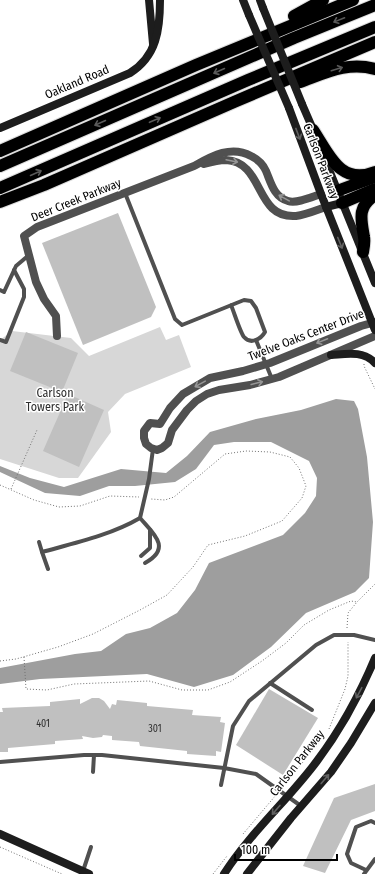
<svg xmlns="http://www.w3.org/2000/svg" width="375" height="874" font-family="'Fira Sans Condensed',sans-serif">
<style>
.green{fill:#d7d7d7}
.water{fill:#9e9e9e}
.building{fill:#c0c0c0}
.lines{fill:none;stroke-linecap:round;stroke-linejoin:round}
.highway-casing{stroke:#dbdbdb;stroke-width:14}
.path{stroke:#727272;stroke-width:1;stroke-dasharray:1 2;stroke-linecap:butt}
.lane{stroke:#505050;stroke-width:4}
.street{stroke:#505050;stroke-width:8}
.secondary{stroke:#1d1d1d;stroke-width:8}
.highway{stroke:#000;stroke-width:12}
.secondary-bridge{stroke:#1d1d1d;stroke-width:8}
.oneway{stroke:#595959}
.oneway2{stroke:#616161}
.oneway3{stroke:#969696}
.labels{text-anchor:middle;stroke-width:3;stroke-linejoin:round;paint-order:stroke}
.number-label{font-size:10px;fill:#303030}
.street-label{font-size:12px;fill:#000;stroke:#fff}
.park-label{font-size:12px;fill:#2e2e2e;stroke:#fff}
</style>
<rect width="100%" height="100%" fill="#fff"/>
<path class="green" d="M160 327 166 340 179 335 191 367 125 394 108 412 111 432 78 478H59L0 459V340L12 331 71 338 89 356Z"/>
<path class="water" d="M336 399 354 401 358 409 367 457 373 522 369 578 355 592 306 613 271 647 233 675 194 687 147 674 40 679 0 684V668L75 654 101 651 126 634 150 628 177 613 195 590 209 563 283 535 305 513 316 496 317 478 309 461 271 442H234L214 445 196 469 175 482 135 486H109L80 496 45 493 0 472V466L30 478 64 487 121 469 166 473 187 456 210 432 256 419 301 410Z"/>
<g class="building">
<path d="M118 213 156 307 151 317 83 345 42 243Z"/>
<path d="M26 332 78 353 62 392 10 371Z"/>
<path d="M68 394 104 410 79 467 43 451Z"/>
<path d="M269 689 318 718 283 775 236 745Z"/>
<path d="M92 698H99L104 701 110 709 112 704 116 705 117 700 147 703V706L193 710 192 715 221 717 220 722 225 723 221 752 216 751V756L187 754V751L140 746 139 742 112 740V736L103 735 102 737 93 738 82 736 83 739 55 741V744L8 748V752H0V712H3L2 708 50 706V702L80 699V704Z"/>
<path d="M375 784V811L351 820 325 873 303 866 334 798Z"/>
</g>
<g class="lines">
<defs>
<g id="highway">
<path d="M294 16 323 0"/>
<path d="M300 82C325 73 348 61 375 69"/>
<path d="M313 130C329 154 340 186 375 172"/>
<path d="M0 151 196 65 353 0"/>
<path d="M0 166 294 38 375 5"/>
<path d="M0 188 248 80 375 27"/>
<path d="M337 191 372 178"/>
<path d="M0 202 44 185 234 102 375 42"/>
<path d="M342 203 375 189"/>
<path d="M363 252C364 247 365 242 364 237 361 219 357 207 375 195"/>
</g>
</defs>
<use href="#highway" class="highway-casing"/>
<g class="path">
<path d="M364 364V366L375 389"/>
<path d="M0 485 34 500 59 507 80 506 110 496 139 497"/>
<path d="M11 489 37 430"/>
<path d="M347 628 348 613 357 602 375 584"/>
<path d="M24 657 26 689 47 690 74 684 149 681 182 690H208L230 682 262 661 286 643 304 625 329 610 351 601 357 602"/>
<path d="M0 661 16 659 58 647 93 634 140 610 167 595 193 567 208 545 245 536 282 521 302 498 306 486 299 468 290 457 270 452 246 451 225 454 174 497 165 500 151 499"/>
<path d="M329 729 345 689 348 676V642"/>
<path d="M283 786 323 738"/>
<path d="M243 834 276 795"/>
<path d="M0 847 62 874"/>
<path d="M213 874 227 856"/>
</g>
<g class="lane">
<path d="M125 193 175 319 182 325 244 300 251 301 256 308 265 332C261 339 251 345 244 337 240 332 234 312 231 305"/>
<path d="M0 290 4 292 16 266 29 255"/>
<path d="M0 340 6 342 24 297V289L14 270"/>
<path d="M256 340 272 379"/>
<path d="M140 518C154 534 172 548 145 563"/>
<path d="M39 542 42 552"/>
<path d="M141 556 150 548V530"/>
<path d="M48 569 42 552C75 543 111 535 140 518L149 479 153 449"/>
<path d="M270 683 312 710"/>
<path d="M0 762 84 755H102L224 768 256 774 301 806"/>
<path d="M93 772 94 755"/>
<path d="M221 785 233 726 249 701 316 645 334 635H354L375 640"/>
<path d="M366 870 351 863 347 854 356 827 371 821 375 823"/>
<path d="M83 871 91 847"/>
<path d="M364 874 375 859"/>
</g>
<g class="street">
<path d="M204 164C211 162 219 160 226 160 265 162 254 219 296 216 306 215 317 210 326 207"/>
<path d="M375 322 361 326 270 363 243 371 210 378 183 394 170 408 160 424 150 423 144 431V438L146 444 151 448 157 450 162 448 168 443 172 430 187 410 196 401 207 394 219 390 250 385 279 377 375 336"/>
<path d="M57 336 56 316 44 299 36 282 24 236 37 227 194 166C212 156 231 145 251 156 257 159 263 164 266 171 271 183 274 197 288 201 296 204 312 197 321 194"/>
</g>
<g class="secondary">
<path d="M149 0 153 44"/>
<path d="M243 0 249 15"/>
<path d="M260 0 263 8"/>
<path d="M302 104 315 134"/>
<path d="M289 108 321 194 375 330"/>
<path d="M0 128 130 73C157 56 160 29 160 0"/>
<path d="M321 150 375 283"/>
<path d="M326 207 342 203"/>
<path d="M331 355C346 354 363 350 375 363"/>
<path d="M0 834 89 874"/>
<path d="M224 874C250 833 288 800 317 761 341 729 360 694 375 658"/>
<path d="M247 874 291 818 331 772 351 743 375 703"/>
</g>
<use href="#highway" class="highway"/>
<g class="secondary-bridge">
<path d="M263 8 302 104"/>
<path d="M249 15 289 108"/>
</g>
</g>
<defs><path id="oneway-shaft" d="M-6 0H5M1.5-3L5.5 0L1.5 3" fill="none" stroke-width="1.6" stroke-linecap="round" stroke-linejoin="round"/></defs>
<g class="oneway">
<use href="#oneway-shaft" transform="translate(339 20) rotate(158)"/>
<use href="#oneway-shaft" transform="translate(337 69) rotate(-17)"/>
<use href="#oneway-shaft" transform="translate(219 71) rotate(156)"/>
<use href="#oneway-shaft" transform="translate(155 120) rotate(-23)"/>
<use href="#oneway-shaft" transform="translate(100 123) rotate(156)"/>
<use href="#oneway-shaft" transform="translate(36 173) rotate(-24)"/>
</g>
<g class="oneway2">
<use href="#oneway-shaft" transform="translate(298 134) rotate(69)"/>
<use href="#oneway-shaft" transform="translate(340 243) rotate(68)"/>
<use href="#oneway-shaft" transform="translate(359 693) rotate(118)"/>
<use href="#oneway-shaft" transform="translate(325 779) rotate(-50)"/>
<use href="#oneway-shaft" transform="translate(276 810) rotate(131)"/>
</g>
<g class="oneway3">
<use href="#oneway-shaft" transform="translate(232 161) rotate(12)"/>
<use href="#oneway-shaft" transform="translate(284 198) rotate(-151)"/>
<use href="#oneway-shaft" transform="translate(322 341) rotate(158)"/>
<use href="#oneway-shaft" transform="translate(257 383) rotate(-14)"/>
<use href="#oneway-shaft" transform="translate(200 384) rotate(151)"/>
</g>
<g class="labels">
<g class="number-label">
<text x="43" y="727">401</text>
<text x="155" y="732">301</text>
</g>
<g class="street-label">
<text transform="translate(77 82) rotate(-23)" y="4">Oakland Road</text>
<text transform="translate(321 161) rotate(69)" y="4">Carlson Parkway</text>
<text transform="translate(76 200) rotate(-22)" y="4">Deer Creek Parkway</text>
<text transform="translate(306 335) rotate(-21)" y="4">Twelve Oaks Center Drive</text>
<text transform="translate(297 763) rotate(-52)" y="4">Carlson Parkway</text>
</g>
<g class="park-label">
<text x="55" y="397">Carlson<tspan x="55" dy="14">Towers Park</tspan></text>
</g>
</g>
<path d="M235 854v6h102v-6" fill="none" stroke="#000000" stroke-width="2"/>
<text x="241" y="854" font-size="12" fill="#000000" stroke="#ffffff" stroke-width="3" paint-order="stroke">100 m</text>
</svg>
